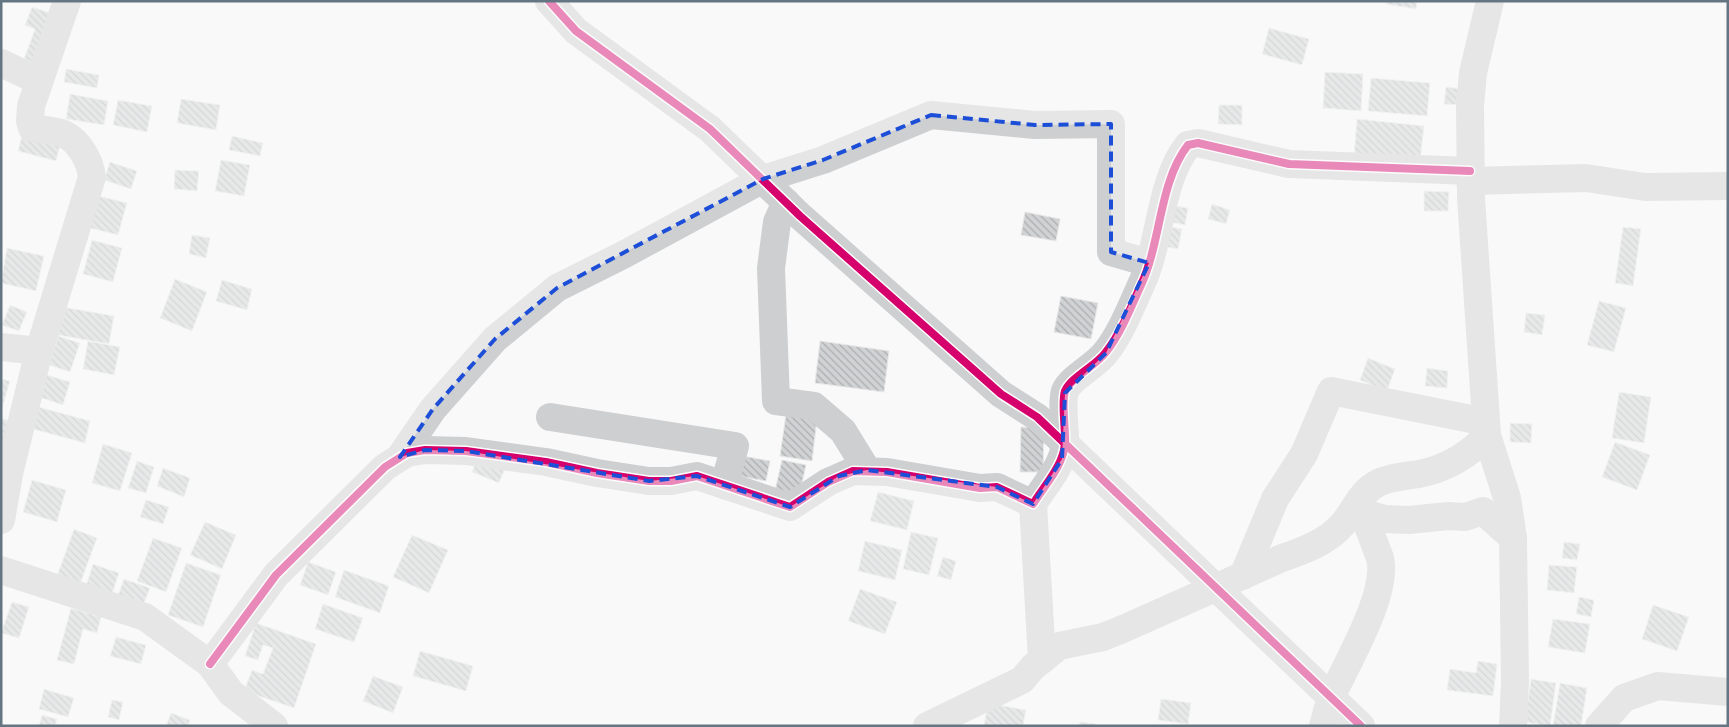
<svg xmlns="http://www.w3.org/2000/svg" width="1729" height="727" font-family="Barlow,sans-serif">
<style>
.building{fill:url(#building-back-hatch);stroke:#e8e8e8}
.lines{fill:none;stroke-linecap:round;stroke-linejoin:round}
.minor{stroke:#cecfd0;stroke-width:28}
.cycleway-casing{stroke:#fff;stroke-width:11}
.cycleway{stroke:#d6006c;stroke-width:8}
.marked{fill:none;stroke:#1d4ed8;stroke-width:4;stroke-dasharray:10 6;stroke-linejoin:round}
</style>
<defs>
<pattern id="building-back-hatch" width="6" height="6" patternUnits="userSpaceOnUse" patternTransform="scale(1.25)"><rect width="6" height="6" fill="#d0d2d3"/><path d="M-1 5l2 2M0 0l6 6M5-1l2 2" fill="none" stroke="#acafb1"/></pattern>
</defs>
<rect width="100%" height="100%" fill="#f9f9f9"/>
<g class="building">
<path d="M1386 1H1417L1416 9 1386 4Z"/>
<path d="M32 7 57 15 39 64 24 59 35 29 25 25Z"/>
<path d="M1269 28 1309 39 1302 65 1262 54Z"/>
<path d="M66 69 99 75 97 88 64 82Z"/>
<path d="M1325 72 1363 74 1361 111 1323 108Z"/>
<path d="M1371 78 1430 83 1427 116 1368 111Z"/>
<path d="M1446 87 1462 89 1461 105 1444 104Z"/>
<path d="M70 94 108 101 104 125 66 119Z"/>
<path d="M181 99 220 105 216 130 177 123Z"/>
<path d="M118 100 152 106 147 132 113 125Z"/>
<path d="M1219 105H1242V125L1218 124Z"/>
<path d="M1357 119 1424 126 1420 162 1354 156Z"/>
<path d="M23 131 61 141 56 161 18 151Z"/>
<path d="M232 136 263 143 260 156 229 150Z"/>
<path d="M221 160 250 165 244 196 215 191Z"/>
<path d="M110 162 137 171 131 189 104 180Z"/>
<path d="M175 170 199 171 197 191 174 189Z"/>
<path d="M1424 191 1449 192 1448 211H1424Z"/>
<path d="M94 195 127 203 118 235 86 227Z"/>
<path d="M1212 204 1230 210 1226 224 1208 219Z"/>
<path d="M1168 205 1188 208 1185 225 1165 221Z"/>
<path d="M1025 212 1060 219 1056 241 1021 235Z"/>
<path d="M1165 226 1182 229 1178 249 1161 246Z"/>
<path d="M1623 227 1641 229 1633 286 1615 283Z"/>
<path d="M192 235 210 238 206 258 189 254Z"/>
<path d="M92 240 122 248 113 282 83 274Z"/>
<path d="M7 248 44 256 36 291 1 283Z"/>
<path d="M175 279 207 292 192 331 160 318Z"/>
<path d="M222 280 252 289 247 310 216 301Z"/>
<path d="M1061 296 1098 303 1091 339 1054 332Z"/>
<path d="M1599 301 1626 308 1614 352 1587 345Z"/>
<path d="M10 305 27 312 19 331 2 325Z"/>
<path d="M63 307 114 316 109 344 58 335Z"/>
<path d="M1526 313 1545 315 1542 335 1524 332Z"/>
<path d="M58 336 80 343 70 372 49 365Z"/>
<path d="M88 341 120 347 114 375 83 369Z"/>
<path d="M820 341 889 351 884 392 815 383Z"/>
<path d="M1368 358 1395 369 1387 391 1360 380Z"/>
<path d="M1427 368 1448 371 1447 388 1425 386Z"/>
<path d="M47 375 70 382 63 405 39 397Z"/>
<path d="M1 379 10 381 2 408H1Z"/>
<path d="M1619 392 1651 397 1644 443 1612 438Z"/>
<path d="M35 406 90 421 85 443 29 428Z"/>
<path d="M786 414 817 419 812 461 780 456Z"/>
<path d="M1 418 12 422 1 447Z"/>
<path d="M1510 423 1532 424 1531 443 1510 442Z"/>
<path d="M1021 427 1044 428 1043 472H1020Z"/>
<path d="M1615 442 1650 455 1637 490 1602 477Z"/>
<path d="M103 444 132 453 120 491 92 483Z"/>
<path d="M479 455 506 466 499 483 472 472Z"/>
<path d="M743 456 770 461 766 481 739 476Z"/>
<path d="M782 460 806 465 798 501 774 495Z"/>
<path d="M137 461 154 467 146 493 128 488Z"/>
<path d="M163 468 190 478 184 497 157 486Z"/>
<path d="M32 480 66 490 57 522 23 512Z"/>
<path d="M878 492 914 501 907 530 870 521Z"/>
<path d="M146 500 169 507 163 524 140 517Z"/>
<path d="M205 522 236 535 222 569 190 555Z"/>
<path d="M74 529 97 538 80 584 57 576Z"/>
<path d="M911 532 938 538 929 575 903 569Z"/>
<path d="M412 535 448 550 429 593 393 577Z"/>
<path d="M153 538 182 548 166 592 137 581Z"/>
<path d="M865 541 902 550 895 580 858 571Z"/>
<path d="M1564 542 1580 544 1577 560 1562 558Z"/>
<path d="M943 557 956 561 951 580 937 576Z"/>
<path d="M308 562 336 572 328 595 300 585Z"/>
<path d="M186 563 221 575 203 627 168 615Z"/>
<path d="M93 564 119 573 111 597 85 589Z"/>
<path d="M1549 565 1577 567 1574 593 1547 590Z"/>
<path d="M344 570 389 586 380 613 335 597Z"/>
<path d="M124 579 150 588 142 608 117 598Z"/>
<path d="M860 589 897 602 885 634 848 621Z"/>
<path d="M1579 597 1594 600 1591 617 1576 614Z"/>
<path d="M12 602 29 607 19 638 1 633Z"/>
<path d="M323 604 363 618 354 642 315 629Z"/>
<path d="M1653 605 1689 617 1677 651 1642 639Z"/>
<path d="M71 608 101 617 97 633 83 629 74 664 57 660Z"/>
<path d="M1553 619 1590 624 1585 653 1548 647Z"/>
<path d="M256 623 316 644 294 708 244 691 252 670 263 674 273 648 263 645 258 660 245 656Z"/>
<path d="M116 637 146 645 141 664 110 656Z"/>
<path d="M420 651 473 666 466 691 413 676Z"/>
<path d="M1478 661 1497 664 1493 696 1447 690 1450 669 1476 673Z"/>
<path d="M373 676 403 687 393 713 363 701Z"/>
<path d="M1531 679 1556 683 1550 726 1525 722Z"/>
<path d="M1560 683 1587 688 1581 726H1553Z"/>
<path d="M44 689 74 698 68 717 39 709Z"/>
<path d="M1161 699 1191 703 1188 724 1158 720Z"/>
<path d="M112 700 123 702 119 720 108 717Z"/>
<path d="M988 703 1026 710 1023 726H984Z"/>
<path d="M171 713 190 720 188 726H166Z"/>
<path d="M42 715 57 719 55 726H39Z"/>
<path d="M1080 722 1096 724V726H1079Z"/>
</g>
<g class="lines">
<g class="minor">
<path d="M549 1 576 31 710 129 800 216 1001 394 1037 417 1361 726"/>
<path d="M1490 1 1473 73 1470 106 1471 198 1487 435 1507 498 1513 538 1515 682 1513 726"/>
<path d="M1 63 39 81"/>
<path d="M1470 181 1586 178 1645 187 1728 186"/>
<path d="M786 202 777 222 771 268 776 401 814 406 843 431 867 470"/>
<path d="M1 347 39 351 9 474 1 520"/>
<path d="M39 351 92 177C90 161 80 142 64 134 56 130 42 130 32 128L30 121 31 106 67 1"/>
<path d="M550 417 735 446 724 485"/>
<path d="M400 457 433 409 495 339 557 288 623 255 763 179 823 160 931 115 1035 125 1111 124V252L1149 263"/>
<path d="M1033 504 1042 660"/>
<path d="M1363 513 1385 519 1409 520 1448 516 1465 517 1483 511 1513 538"/>
<path d="M1 570 145 617 210 664 231 693 274 726"/>
<path d="M1243 576 1275 499 1304 454 1331 391 1486 422"/>
<path d="M210 664 276 575 385 467 407 453 425 450 466 451 546 462 597 473 649 481H671L697 476 790 507 828 482 853 471 887 472 980 488 997 487 1033 504C1044 486 1063 466 1065 444 1066 430 1061 404 1065 391 1071 377 1096 366 1106 352 1121 333 1131 307 1141 285 1161 243 1159 182 1188 145L1198 143 1289 164 1470 171"/>
<path d="M927 726 1022 680 1033 667 1059 646 1103 637 1123 629 1282 558C1303 551 1327 542 1342 525 1355 511 1360 492 1378 483 1390 477 1406 476 1419 474 1445 469 1470 455 1487 435"/>
<path d="M1323 726C1326 716 1328 705 1332 696 1347 662 1389 593 1380 558L1363 513 1355 507"/>
<path d="M1599 726 1624 698 1658 686 1728 692"/>
</g>
<defs>
<g id="cycleway">
<path d="M549 1 576 31 710 129 800 216 1001 394 1037 417 1361 726"/>
<path d="M210 664 276 575 385 467 407 453 425 450 466 451 546 462 597 473 649 481H671L697 476 790 507 828 482 853 471 887 472 980 488 997 487 1033 504C1044 486 1063 466 1065 444 1066 430 1061 404 1065 391 1071 377 1096 366 1106 352 1121 333 1131 307 1141 285 1161 243 1159 182 1188 145L1198 143 1289 164 1470 171"/>
</g>
</defs>
<use href="#cycleway" class="cycleway-casing"/>
<use href="#cycleway" class="cycleway"/>
</g>
<path d="M0 0H1729V727H0ZM931 115 1035 125 1111 124V252L1149 263 1106 353 1065 393 1062 459 1033 504 997 487 867 470 839 476 790 507 697 476 649 481 466 451 425 450 400 457 433 409 495 339 557 288 763 179 823 160Z" fill="#f9f9f9" fill-opacity=".55" fill-rule="evenodd"/>
<path class="marked" d="M931 115 1035 125 1111 124V252L1149 263 1106 353 1065 393 1062 459 1033 504 997 487 867 470 839 476 790 507 697 476 649 481 466 451 425 450 400 457 433 409 495 339 557 288 763 179 823 160Z"/>
<rect width="1729" height="727" fill="none" stroke="#657683" stroke-width="5"/>
</svg>
